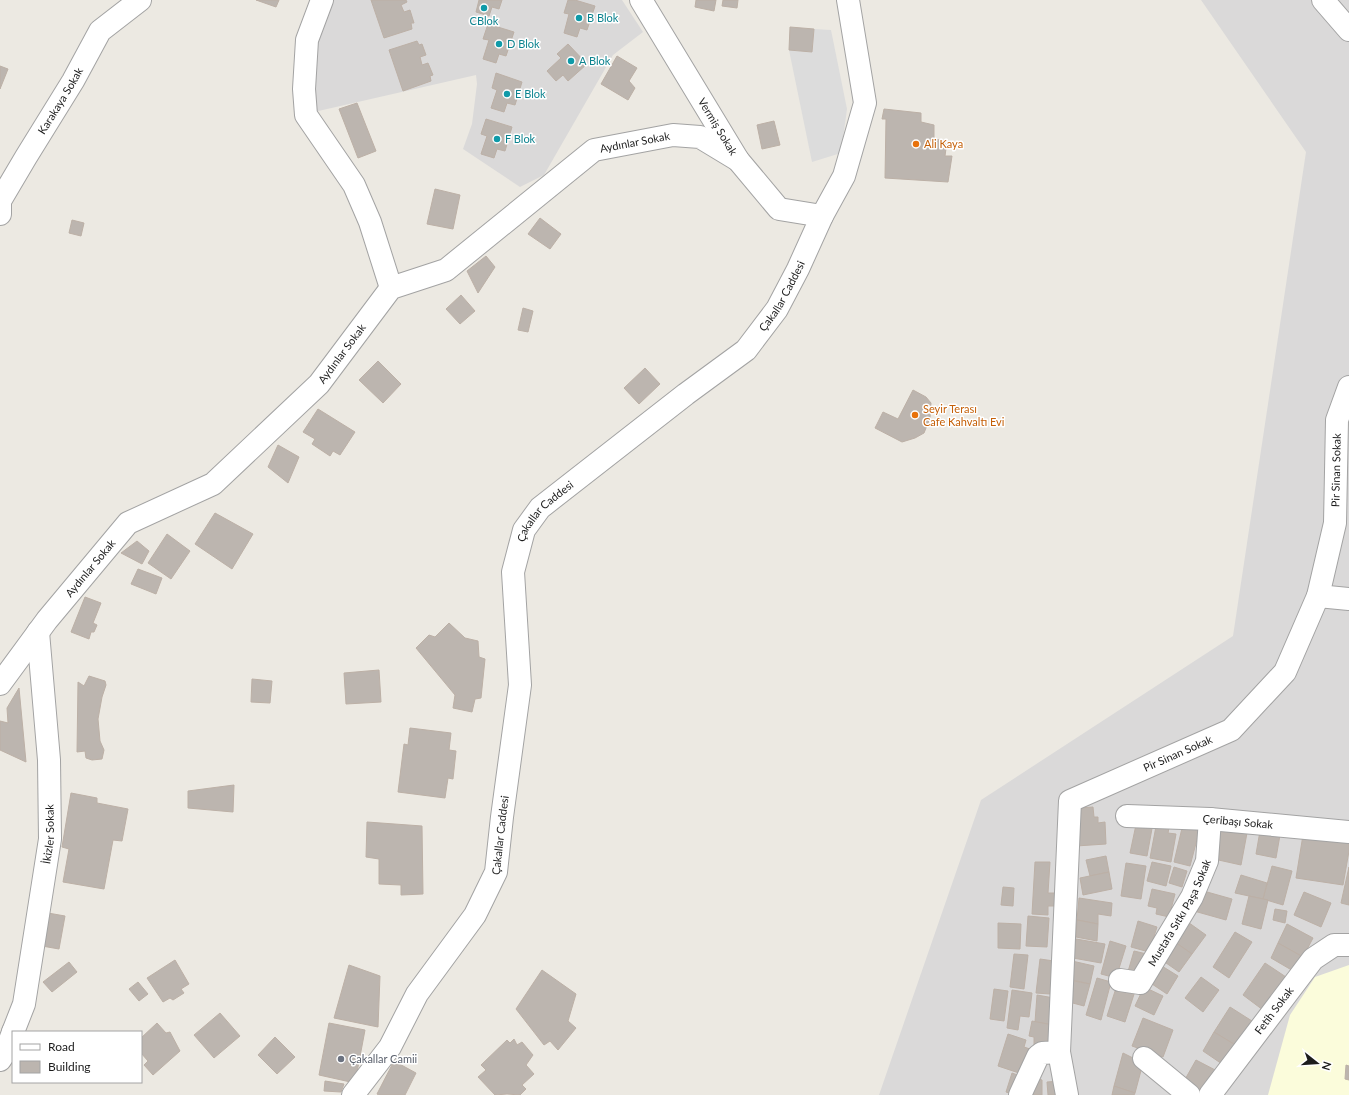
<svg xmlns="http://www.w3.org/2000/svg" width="1349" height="1095" font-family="Lato,sans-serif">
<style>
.residential{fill:#dad9d9}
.education{fill:#fbfcdb}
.parking{fill:#dcdcdc}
.building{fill:#bcb5af;stroke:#bcb0a6}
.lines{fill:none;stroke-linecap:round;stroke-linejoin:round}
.minor-casing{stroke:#a3a3a3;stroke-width:24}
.minor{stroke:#fff;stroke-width:22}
.culture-dot{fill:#0f9aa8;stroke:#fff;stroke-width:1.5}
.food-dot{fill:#e8710a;stroke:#fff;stroke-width:1.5}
.worship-dot{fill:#6b7280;stroke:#fff;stroke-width:1.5}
.labels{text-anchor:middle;stroke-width:3;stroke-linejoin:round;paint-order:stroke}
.culture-label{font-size:11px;fill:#0d838f;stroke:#fff;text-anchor:start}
.street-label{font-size:11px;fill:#1c1c1c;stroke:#fff}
.food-label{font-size:11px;fill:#c56008;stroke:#fff;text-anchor:start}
.worship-label{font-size:11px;fill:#5b616d;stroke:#fff;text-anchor:start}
</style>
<rect width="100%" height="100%" fill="#ece9e2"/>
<g class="residential">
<path d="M332 0H622L643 32 613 55 544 175 520 187 463 149 472 124 477 84 476 75 314 112 315 45Z"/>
<path d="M1201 0H1349V1095H879L981 800 1233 636 1306 152Z"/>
</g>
<path class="education" d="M1349 965V1095H1268L1290 1015 1315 977Z"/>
<path class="parking" d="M814 29 831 30 847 109 841 153 812 162 789 50 812 52Z"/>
<g class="building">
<path d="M256 0H279L276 7Z"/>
<path d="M371 0H406L407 2 401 5 404 12 410 10 414 23H411L412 29 384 38Z"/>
<path d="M479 0H502L499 9 492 7 489 16 476 12Z"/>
<path d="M568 0H575L595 6 587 30 580 28 577 37 564 33 569 14 564 13Z"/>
<path d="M696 0H716L714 11 695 7Z"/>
<path d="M723 0H738L737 8 722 6Z"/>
<path d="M488 24 514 32 506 56 499 54 496 63 483 59 489 40 483 39Z"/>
<path d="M790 27 814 29 812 52 789 50Z"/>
<path d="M417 41 419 45 422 44 426 55 420 57 422 65 428 63 433 75 430 76 431 81 403 91 389 50Z"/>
<path d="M568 44 587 64 568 81 563 75 556 81 547 71 561 58 557 54Z"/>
<path d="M617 56 637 68 629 81 635 88 628 100 601 84Z"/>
<path d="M0 66 8 69 0 89Z"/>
<path d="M496 73 522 82 515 105 507 103 504 112 491 108 497 90 492 88Z"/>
<path d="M357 103 376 151 358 158 339 109Z"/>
<path d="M884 109 921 113V122L934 125V139L947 141 945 156H952L948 182 885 178 886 119H882Z"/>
<path d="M486 119 512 127 505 151 497 149 494 158 481 154 487 136 481 134Z"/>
<path d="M774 121 780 145 762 149 757 125Z"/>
<path d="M435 189 460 195 453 229 427 224Z"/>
<path d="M540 218 561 234 550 249 528 234Z"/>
<path d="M72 220 84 223 81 236 69 233Z"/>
<path d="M486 256 495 267 478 293 467 271Z"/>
<path d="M461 295 475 311 460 324 446 309Z"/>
<path d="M523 308 533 311 528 332 518 330Z"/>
<path d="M378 361 401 384 383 403 359 380Z"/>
<path d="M645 368 660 384 639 404 624 388Z"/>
<path d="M913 390 926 397 931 403 930 418 924 433 915 438 902 442 875 428 883 412 898 419Z"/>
<path d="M318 409 355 432 340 455 333 451 330 456 312 444 315 439 303 432Z"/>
<path d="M278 445 299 457 288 483 268 467Z"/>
<path d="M215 513 253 534 232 569 195 544Z"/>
<path d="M167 534 190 551 171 579 148 563Z"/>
<path d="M137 541 149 551 142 564 121 553Z"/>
<path d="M138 569 162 578 156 594 131 584Z"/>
<path d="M85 597 101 603 93 623 97 625 94 632H91L89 639 71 632Z"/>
<path d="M449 623 465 638 478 641 479 657 485 659 481 698 475 699 472 712 453 708 455 695 416 648 429 635 435 637Z"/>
<path d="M379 670 381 702 346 704 344 673Z"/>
<path d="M89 676 105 681 106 685 102 697 98 719 100 741 104 750 102 759 92 760 86 758 85 751 77 752 78 682 84 686Z"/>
<path d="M252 679 272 681 270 703 251 702Z"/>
<path d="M19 688 26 762 0 750V721L8 723 7 708Z"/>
<path d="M410 728 451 733 449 750 456 751 453 779 448 778 445 798 398 792 404 744 408 745Z"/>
<path d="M234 785 233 812 188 808V791Z"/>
<path d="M71 793 97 798V803L128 809 122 841 113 840 104 889 63 882 69 849 62 847Z"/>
<path d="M1093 807 1094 817H1098V823L1105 822 1106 844 1076 846 1078 808Z"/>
<path d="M1137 820 1153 823 1147 856 1130 853Z"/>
<path d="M1157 821 1170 823 1168 833 1176 834 1171 862 1150 858Z"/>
<path d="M367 822 422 826 423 894 401 895V885L379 884V859L366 857Z"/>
<path d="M1183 824 1200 828 1190 866 1174 862Z"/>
<path d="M1220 828 1247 833 1241 865 1214 859Z"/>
<path d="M1260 831 1280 835 1276 858 1256 854Z"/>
<path d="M1303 835 1349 842V851L1343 885 1296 878Z"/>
<path d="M1106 856 1109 872 1090 876 1086 860Z"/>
<path d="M1035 862H1050L1048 893H1055L1054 906H1048V915L1032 914Z"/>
<path d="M1152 862 1171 866 1166 886 1147 881Z"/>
<path d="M1126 863 1146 866 1141 899 1121 896Z"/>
<path d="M1272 866 1292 871 1283 905 1263 899Z"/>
<path d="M1174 867 1187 871 1182 887 1169 883Z"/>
<path d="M1349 867V905L1341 903Z"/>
<path d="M1109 872 1112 889 1083 895 1080 878Z"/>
<path d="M1241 875 1267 883 1263 899 1235 893Z"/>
<path d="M1003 887 1014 888 1013 906 1001 905Z"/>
<path d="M1152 889 1175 894 1169 917 1156 914 1157 908 1148 906Z"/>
<path d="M1200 890 1232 899 1226 920 1194 911Z"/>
<path d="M1304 892 1331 903 1321 927 1294 915Z"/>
<path d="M1249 896 1268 900 1261 929 1242 924Z"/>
<path d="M1079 898 1112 903 1111 916 1098 914V924L1077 920Z"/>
<path d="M1275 909 1287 911 1285 923 1273 920Z"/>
<path d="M48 913 65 916 59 949 42 946Z"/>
<path d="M1028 916 1049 918 1047 947 1026 946Z"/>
<path d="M1077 920 1098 924 1097 941 1076 937Z"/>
<path d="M1185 920 1206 935 1192 954 1172 940Z"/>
<path d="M1138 921 1157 927 1149 952 1131 947Z"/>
<path d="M998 923 1021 924 1020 949 998 948Z"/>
<path d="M1287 924 1313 938 1303 957 1278 943Z"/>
<path d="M1235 932 1252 942 1229 978 1213 967Z"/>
<path d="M1076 939 1105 944 1101 963 1073 958Z"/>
<path d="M1172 940 1192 954 1179 972 1159 958Z"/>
<path d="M1110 941 1126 946 1116 978 1101 974Z"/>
<path d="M1278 943 1303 957 1295 972 1271 958Z"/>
<path d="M1134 951 1151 955 1139 978 1127 975Z"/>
<path d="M1014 954 1028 955 1024 989 1010 987Z"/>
<path d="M1040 959 1054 961 1050 994 1036 993Z"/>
<path d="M175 960 189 984 181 989 184 993 173 1000 170 998 163 1002 147 978Z"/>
<path d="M1072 961 1094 966 1090 984 1068 979Z"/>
<path d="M69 962 77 972 52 992 43 982Z"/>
<path d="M1157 963 1178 976 1167 994 1146 980Z"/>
<path d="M1265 963 1286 977 1263 1010 1243 995Z"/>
<path d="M349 965 380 976 378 1027 334 1018Z"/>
<path d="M542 970 576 994 568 1021 576 1028 558 1050 550 1041 544 1045 516 1009Z"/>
<path d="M1201 977 1219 990 1203 1012 1185 998Z"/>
<path d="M1097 978 1111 982 1101 1020 1086 1015Z"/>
<path d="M1074 981 1090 984 1084 1006 1069 1002Z"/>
<path d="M138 982 148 994 139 1001 129 989Z"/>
<path d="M1118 982 1136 988 1125 1022 1107 1016Z"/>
<path d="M1144 987 1163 996 1154 1015 1135 1006Z"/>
<path d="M994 989 1008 991 1004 1021 990 1019Z"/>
<path d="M1012 990 1032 993 1029 1017 1020 1016 1018 1030 1007 1028Z"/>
<path d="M1037 995 1054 998 1053 1025 1035 1022Z"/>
<path d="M1230 1007 1252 1021 1237 1046 1214 1032Z"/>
<path d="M220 1013 240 1036 214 1058 194 1035Z"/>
<path d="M1143 1018 1173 1030 1163 1057 1132 1046Z"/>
<path d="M1032 1021 1053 1025 1051 1048 1034 1046V1037L1029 1036Z"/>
<path d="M157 1023 166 1033 170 1032 180 1051 153 1075 144 1065 148 1061 141 1053V1038Z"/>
<path d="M329 1023 365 1030 355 1083 319 1075Z"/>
<path d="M1214 1032 1237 1046 1225 1066 1203 1051Z"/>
<path d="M1008 1034 1026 1040 1024 1047 1030 1049 1027 1061 1023 1060 1019 1073 998 1066Z"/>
<path d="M275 1037 295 1057 277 1074 258 1055Z"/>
<path d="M514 1039 517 1045 522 1042 533 1055 526 1065 534 1074 522 1085 526 1089 520 1095 507 1094 495 1095 478 1077 486 1070 481 1065 507 1040 510 1043Z"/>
<path d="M1123 1053 1143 1063 1135 1093 1114 1086Z"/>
<path d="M1196 1060 1219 1072 1204 1095 1183 1083Z"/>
<path d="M394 1061 416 1073 405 1095H379L377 1094Z"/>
<path d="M1346 1065 1349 1066V1080L1345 1079Z"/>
<path d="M1012 1073 1023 1077 1015 1095 1006 1092Z"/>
<path d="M1035 1078 1042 1080V1095H1029Z"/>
<path d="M325 1081 344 1084 341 1092 324 1091Z"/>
<path d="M1061 1081 1062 1095H1048L1047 1082Z"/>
<path d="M1114 1086 1135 1093 1134 1095H1112Z"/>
</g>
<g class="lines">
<defs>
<g id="minor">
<path d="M322 0 307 40 304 89 306 115 354 185 370 222 391 288"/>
<path id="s1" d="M641 0 738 160 779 209 822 216"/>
<path d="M1323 0 1349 30"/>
<path id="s2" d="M0 214V201L26 157 73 81 100 31 140 0"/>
<path d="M1318 596 1349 599"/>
<path id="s3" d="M0 684 47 620 128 523 213 484 319 384 391 288 446 270 594 150 673 135 700 137 738 160"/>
<path id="s4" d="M1127 816 1210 819 1349 832"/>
<path id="s5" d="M1120 980 1140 983 1192 897 1207 861 1210 819"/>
<path id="s6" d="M13 1032 24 1004 50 839 49 760 38 632"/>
<path d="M1059 1052 1067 1095"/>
<path d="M1144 1058 1189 1095"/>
<path d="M0 1060 6 1051 13 1032"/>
<path id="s7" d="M353 1095 390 1047 417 994 475 915 496 872 502 817 520 685 513 572 524 530 540 508 686 394 746 350 777 309 798 269 822 216 844 176 865 103 848 0"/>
<path id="s8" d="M1020 1095 1038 1056 1042 1053 1059 1052 1070 801 1231 730 1285 672 1318 596 1335 523 1337 420 1349 387"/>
<path id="s9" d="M1210 1095 1313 959 1334 945H1349"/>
</g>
</defs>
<use href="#minor" class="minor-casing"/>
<use href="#minor" class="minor"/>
</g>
<g class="culture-dot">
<circle cx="484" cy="8" r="4"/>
<circle cx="579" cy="18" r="4"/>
<circle cx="499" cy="44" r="4"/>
<circle cx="571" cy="61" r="4"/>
<circle cx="507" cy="94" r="4"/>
<circle cx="497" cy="139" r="4"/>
</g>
<g class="food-dot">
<circle cx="916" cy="144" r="4"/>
<circle cx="915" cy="415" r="4"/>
</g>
<circle class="worship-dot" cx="341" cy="1059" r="4"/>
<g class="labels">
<g class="culture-label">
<text x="587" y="22">B Blok</text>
<text x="484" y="25" text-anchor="middle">CBlok</text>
<text x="507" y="48">D Blok</text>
<text x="579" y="65">A Blok</text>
<text x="515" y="98">E Blok</text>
<text x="505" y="143">F Blok</text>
</g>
<g class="street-label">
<text dy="4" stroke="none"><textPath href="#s2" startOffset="130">Karakaya Sokak</textPath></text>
<text dy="4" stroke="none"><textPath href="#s1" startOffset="148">Vermiş Sokak</textPath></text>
<text dy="4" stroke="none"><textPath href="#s3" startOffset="855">Aydınlar Sokak</textPath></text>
<text dy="4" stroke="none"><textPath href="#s7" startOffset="963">Çakallar Caddesi</textPath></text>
<text dy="4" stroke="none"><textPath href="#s3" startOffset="483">Aydınlar Sokak</textPath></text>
<text dy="4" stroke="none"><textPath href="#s8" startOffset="782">Pir Sinan Sokak</textPath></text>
<text dy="4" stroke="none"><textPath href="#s7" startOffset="639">Çakallar Caddesi</textPath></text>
<text dy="4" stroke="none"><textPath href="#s3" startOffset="147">Aydınlar Sokak</textPath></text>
<text dy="4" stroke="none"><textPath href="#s8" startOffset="434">Pir Sinan Sokak</textPath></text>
<text dy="4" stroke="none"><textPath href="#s4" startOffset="111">Çeribaşı Sokak</textPath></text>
<text dy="4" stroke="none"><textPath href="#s6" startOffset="202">İkizler Sokak</textPath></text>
<text dy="4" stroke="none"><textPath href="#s7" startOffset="303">Çakallar Caddesi</textPath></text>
<text dy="4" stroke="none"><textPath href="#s5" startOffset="101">Mustafa Sıtkı Paşa Sokak</textPath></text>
<text dy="4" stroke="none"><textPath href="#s9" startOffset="106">Fetih Sokak</textPath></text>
</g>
<g class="food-label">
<text x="924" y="148">Ali Kaya</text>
<text x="923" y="413">Seyir Terası<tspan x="923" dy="13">Cafe Kahvaltı Evi</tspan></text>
</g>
<g class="worship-label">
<text x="349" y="1063">Çakallar Camii</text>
</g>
</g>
<rect x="12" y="1031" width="130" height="52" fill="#ffffff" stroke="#a4a4a4"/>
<rect x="20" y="1044" width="20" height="6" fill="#ffffff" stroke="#a4a4a4"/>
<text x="48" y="1051" font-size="12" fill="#1c1c1c">Road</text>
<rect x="20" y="1061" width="20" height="12" fill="#bcb5af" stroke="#a4a4a4"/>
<text x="48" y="1071" font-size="12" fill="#1c1c1c">Building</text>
<g transform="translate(1317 1063) rotate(107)" stroke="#ffffff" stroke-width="3" paint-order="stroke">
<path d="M0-3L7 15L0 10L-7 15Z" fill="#1c1c1c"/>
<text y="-6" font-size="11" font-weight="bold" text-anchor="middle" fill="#1c1c1c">N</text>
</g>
</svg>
